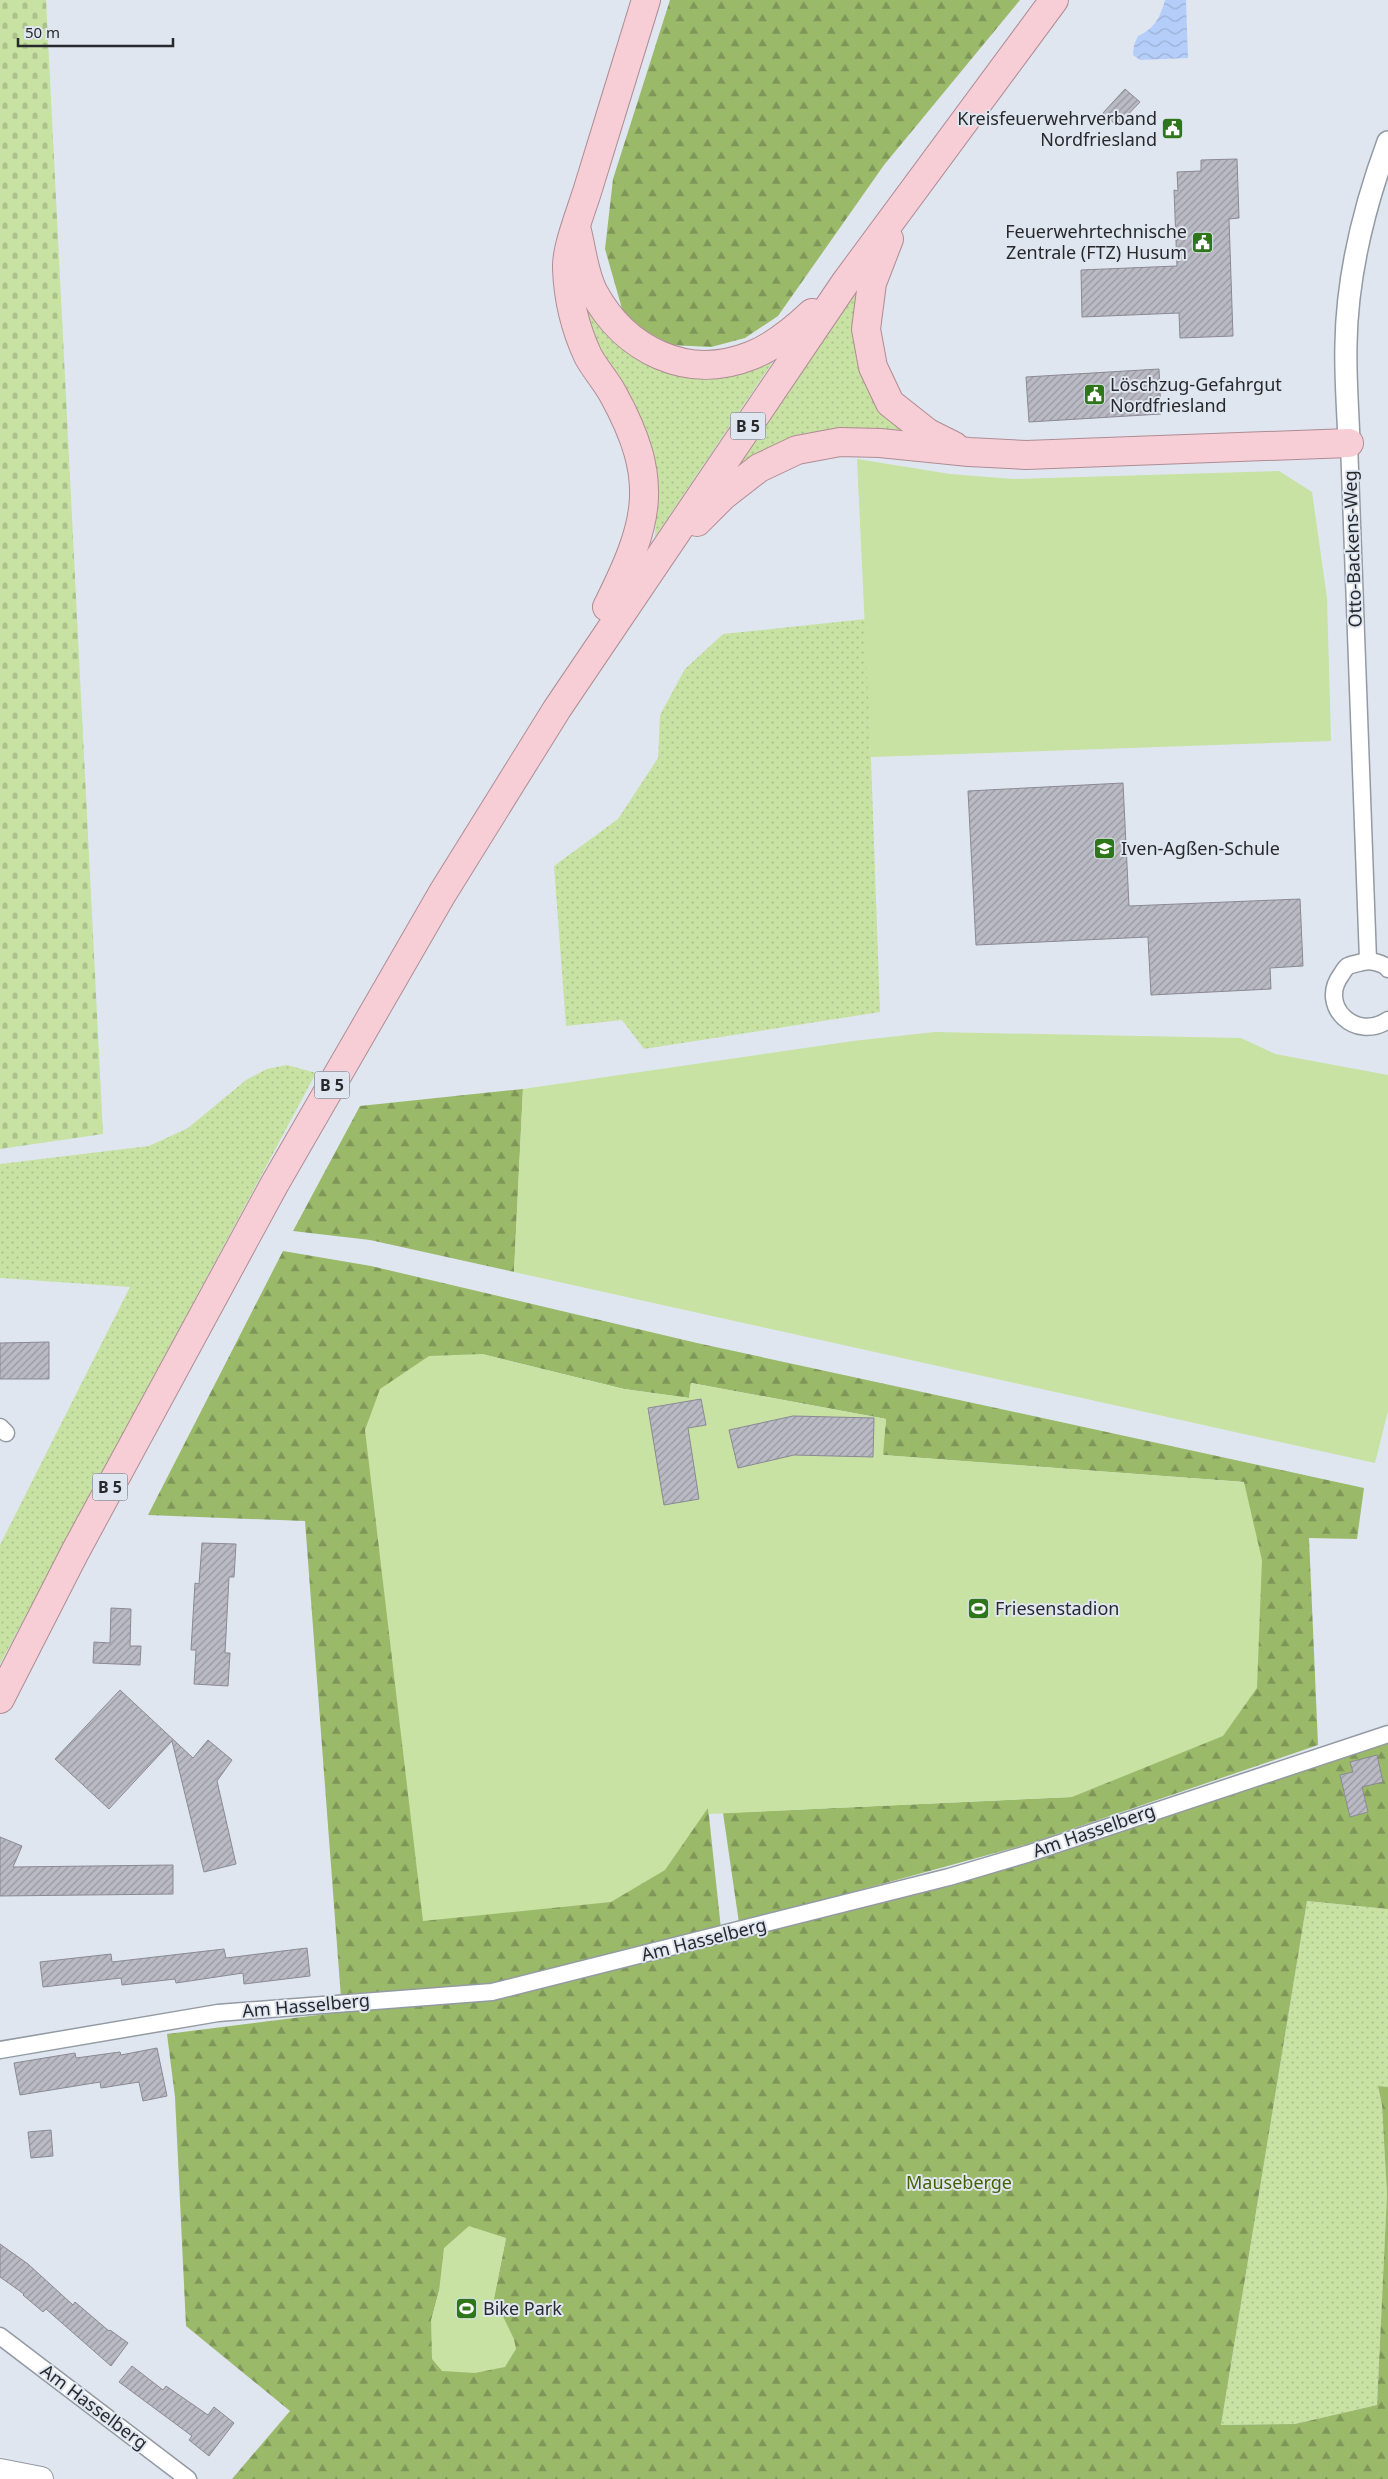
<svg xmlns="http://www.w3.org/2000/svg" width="1388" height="2479" font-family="'Noto Sans',sans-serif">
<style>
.grass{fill:url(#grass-dots)}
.forest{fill:url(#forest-firs);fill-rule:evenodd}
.cemetery{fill:url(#cemetery-stones)}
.garden{fill:#c7e2a2}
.water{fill:url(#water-waves)}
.building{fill:url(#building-hatch);stroke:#8a8994}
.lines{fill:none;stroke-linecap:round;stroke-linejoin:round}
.minor-casing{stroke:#939aa3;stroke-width:19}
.tertiary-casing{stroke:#939aa3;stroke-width:24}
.secondary-casing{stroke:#939aa3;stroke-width:26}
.trunk-casing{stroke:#ae8c94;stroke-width:30}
.minor{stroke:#fff;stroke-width:16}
.tertiary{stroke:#fff;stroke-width:21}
.secondary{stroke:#fff;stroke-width:24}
.trunk{stroke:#f8ced6;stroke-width:28}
.labels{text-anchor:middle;stroke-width:4;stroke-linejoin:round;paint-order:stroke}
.shield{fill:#dfe6f0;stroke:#5e6268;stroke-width:1}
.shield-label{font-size:16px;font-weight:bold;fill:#27292d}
.poi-label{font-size:18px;fill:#27292d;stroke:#dfe6f0;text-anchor:start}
.street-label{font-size:18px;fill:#27292d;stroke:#dfe6f0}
.park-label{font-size:18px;fill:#456002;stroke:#dfe6f0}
</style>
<defs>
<pattern id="grass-dots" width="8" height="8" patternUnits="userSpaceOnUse" patternTransform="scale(1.25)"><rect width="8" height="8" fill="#c7e2a2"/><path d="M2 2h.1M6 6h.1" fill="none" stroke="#abc28c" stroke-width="1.8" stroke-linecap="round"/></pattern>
<pattern id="forest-firs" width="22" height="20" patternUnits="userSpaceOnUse" patternTransform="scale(1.25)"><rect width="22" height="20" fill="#9ab969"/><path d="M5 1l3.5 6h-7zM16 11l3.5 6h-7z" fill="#7e9657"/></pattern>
<pattern id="cemetery-stones" width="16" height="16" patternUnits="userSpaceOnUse" patternTransform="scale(1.25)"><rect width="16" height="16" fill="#c7e2a2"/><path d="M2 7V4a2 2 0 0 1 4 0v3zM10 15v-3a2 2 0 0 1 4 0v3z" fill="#abc28c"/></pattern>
<pattern id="water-waves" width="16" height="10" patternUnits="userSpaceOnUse" patternTransform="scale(1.25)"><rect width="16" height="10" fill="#b4cdf9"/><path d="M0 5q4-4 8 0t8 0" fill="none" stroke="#9bb0d6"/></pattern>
<pattern id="building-hatch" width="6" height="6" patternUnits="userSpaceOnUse" patternTransform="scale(1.25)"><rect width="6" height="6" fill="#babac5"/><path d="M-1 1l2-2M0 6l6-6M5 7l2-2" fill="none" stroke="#9797a0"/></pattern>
</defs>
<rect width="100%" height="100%" fill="#dfe6f0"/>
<g class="grass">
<path d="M857 290 855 330 881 408 908 438 792 440 736 467Z"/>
<path d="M585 294 666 369 782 348 655 537 657 484 648 440 599 352 581 306Z"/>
<path d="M866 619 880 1012 644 1049 622 1020 566 1026 554 866 618 819 658 758 660 715 685 669 723 634Z"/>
<path d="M287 1065 316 1073 0 1664V1545L130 1287 0 1278V1164L149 1146 188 1128 246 1080 267 1069Z"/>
<path d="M1307 1901 1388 1909V2087L1378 2086 1382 2105 1387 2194 1377 2405 1295 2424 1221 2425Z"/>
</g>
<g class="forest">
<path d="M670 0H1020L884 165 778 316 745 338 711 347 671 345 642 329 623 312 605 249 613 179Z"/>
<path d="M523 1089 514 1272 370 1240 293 1231 360 1106Z"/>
<path d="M283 1251 371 1266 697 1343 1364 1488 1357 1539 1309 1538 1318 1745 1028 1844 739 1923 723 1813 1072 1797 1244 1482 882 1455 886 1419 691 1383 689 1398 624 1389 482 1354 687 1835 708 1807 721 1929 489 1987 341 1998 305 1521 148 1515Z"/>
<path d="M1388 1737V1909L1307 1901 1221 2425 1295 2424 1377 2405 1387 2194 1382 2105 1378 2086 1388 2087V2479H232L290 2411 186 2326 175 2097 167 2034 342 2012 493 1996 766 1927ZM506 2238 494 2298 431 2321 439 2291Z"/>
</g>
<path class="cemetery" d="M0 0H46L103 1134 0 1149Z"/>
<g class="garden">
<path d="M857 459 950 474 1013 479 1279 471 1312 492 1327 598 1331 741 871 757Z"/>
<path d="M935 1032 1241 1038 1275 1054 1388 1075V1411L1375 1463 514 1272 523 1089 853 1041Z"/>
<path d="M482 1354 624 1389 689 1398 691 1383 886 1419 883 1455 1244 1482 1262 1560 1257 1688 1223 1736 1072 1797 709 1814 708 1808 665 1870 611 1902 423 1921 365 1430 380 1389 429 1356Z"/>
<path d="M469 2226 506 2238 494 2298 514 2339 516 2349 505 2367 475 2373 442 2371 432 2359 431 2321 439 2291 444 2248Z"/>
</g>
<path class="water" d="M1165 0H1186L1188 58 1140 60 1133 55 1134 45 1138 36C1155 28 1160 18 1165 0Z"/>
<g class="building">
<path d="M1125 89 1140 102 1117 126 1103 113Z"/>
<path d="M1237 159 1239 218 1229 219 1233 336 1180 338 1179 313 1082 317 1081 270 1177 266 1174 190 1178 191 1177 172 1201 171V160Z"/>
<path d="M1159 369 1161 414 1029 422 1026 377Z"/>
<path d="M1123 783 1129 906 1300 899 1303 966 1270 968 1271 989 1151 995 1148 937 976 945 968 791Z"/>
<path d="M49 1342V1379H0V1343Z"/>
<path d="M701 1399 706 1425 688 1428 699 1499 664 1505 648 1408Z"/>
<path d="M793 1416 874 1418 873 1457 794 1455 738 1468 729 1430Z"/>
<path d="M202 1543 236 1544 234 1577H229L225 1653H230L228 1686 194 1684 196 1650H191L195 1583 199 1584Z"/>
<path d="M111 1608 131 1609 130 1646H141L140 1665 93 1663 94 1642 110 1643Z"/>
<path d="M120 1690 193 1758 208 1740 232 1760 217 1781 236 1864 204 1872 172 1741 109 1809 55 1759Z"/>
<path d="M1377 1755 1383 1782 1362 1787 1368 1812 1350 1817 1340 1775 1353 1772 1350 1762Z"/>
<path d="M0 1837 22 1846 13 1867 173 1865V1894L0 1896Z"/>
<path d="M307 1948 310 1976 244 1984 243 1973 176 1983 175 1979 122 1985 121 1978 43 1987 40 1962 111 1954 112 1962 224 1949 226 1958Z"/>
<path d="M157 2048 167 2096 143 2101 139 2082 101 2088 100 2082 20 2095 14 2063 75 2053 76 2058 120 2052 121 2055Z"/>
<path d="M51 2130 53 2156 31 2158 28 2132Z"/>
<path d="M0 2244 28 2264 73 2305 75 2302 109 2331 110 2330 128 2343 111 2366 46 2309 43 2312 23 2295 24 2294 0 2277Z"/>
<path d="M132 2366 163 2390 166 2386 208 2415 214 2407 234 2423 209 2456 189 2440 192 2436 119 2382Z"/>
</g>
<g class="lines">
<defs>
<g id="minor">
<path d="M1349 443 1368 960"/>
<path d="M1388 969C1384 963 1370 960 1363 962 1359 963 1353 964 1348 966 1345 968 1343 972 1341 975 1318 1006 1356 1042 1388 1020"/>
<path d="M0 1427 6 1433"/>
<path d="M0 2050 218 2013 492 1992 949 1877 1027 1854 1388 1734"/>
<path d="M0 2336 188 2479"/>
</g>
<path id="tertiary" d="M1349 443C1348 410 1345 377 1346 344 1347 275 1364 207 1388 142"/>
<path id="secondary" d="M0 2471 41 2479"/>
<g id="trunk">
<path d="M577 231C582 250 584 275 594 293 625 350 687 381 750 356 774 347 794 330 812 313"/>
<path d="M889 239 872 283 866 329 873 367 890 403 928 433 954 446"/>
<path d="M697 522 723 496 759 468 797 450 840 442 880 443 969 452 1026 455 1349 443"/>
<path d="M607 607C649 523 661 481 613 394 606 381 595 369 588 356 575 328 568 299 567 268 566 249 581 211 587 192 607 128 626 64 646 0"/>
<path d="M0 1699 75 1552 274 1185 442 894 557 709 845 283 1054 0"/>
</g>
</defs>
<use href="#minor" class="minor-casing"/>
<use href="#tertiary" class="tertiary-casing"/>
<use href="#secondary" class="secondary-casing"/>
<use href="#trunk" class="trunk-casing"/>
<use href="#minor" class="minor"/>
<use href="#tertiary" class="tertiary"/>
<use href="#secondary" class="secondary"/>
<use href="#trunk" class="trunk"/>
</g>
<defs>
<symbol id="civic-square" viewBox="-11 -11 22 22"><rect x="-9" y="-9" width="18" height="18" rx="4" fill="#2e7619" stroke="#dfe6f0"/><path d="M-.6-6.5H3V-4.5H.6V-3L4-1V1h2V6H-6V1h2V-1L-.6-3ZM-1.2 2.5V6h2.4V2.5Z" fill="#fff"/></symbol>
<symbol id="school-square" viewBox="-11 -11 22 22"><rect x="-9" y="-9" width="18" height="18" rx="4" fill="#2e7619" stroke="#dfe6f0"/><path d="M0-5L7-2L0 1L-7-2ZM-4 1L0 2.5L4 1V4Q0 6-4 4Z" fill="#fff"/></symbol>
<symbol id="stadium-square" viewBox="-11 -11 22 22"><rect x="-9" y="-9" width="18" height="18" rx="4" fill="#2e7619" stroke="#dfe6f0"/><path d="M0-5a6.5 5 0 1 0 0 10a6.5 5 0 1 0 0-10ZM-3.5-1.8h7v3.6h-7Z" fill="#fff"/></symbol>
</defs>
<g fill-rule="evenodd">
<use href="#civic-square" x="1160" y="116" width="25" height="25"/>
<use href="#civic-square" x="1190" y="230" width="25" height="25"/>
<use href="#civic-square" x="1082" y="382" width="25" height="25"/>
<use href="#school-square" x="1092" y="836" width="25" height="25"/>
<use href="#stadium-square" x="966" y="1596" width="25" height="25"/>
<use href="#stadium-square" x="454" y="2296" width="25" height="25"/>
</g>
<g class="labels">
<g class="shield">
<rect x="730.5" y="412.5" width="35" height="27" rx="4"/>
<rect x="314.5" y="1071.5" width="35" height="27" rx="4"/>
<rect x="92.5" y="1473.5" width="35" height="27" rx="4"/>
</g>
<g class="shield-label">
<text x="748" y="432">B 5</text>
<text x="332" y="1091">B 5</text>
<text x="110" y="1493">B 5</text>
</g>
<g class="poi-label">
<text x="1157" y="125" text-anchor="end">Kreisfeuerwehrverband<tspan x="1157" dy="21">Nordfriesland</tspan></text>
<text x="1187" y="238" text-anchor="end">Feuerwehrtechnische<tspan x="1187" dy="21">Zentrale (FTZ) Husum</tspan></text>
<text x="1110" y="391">Löschzug-Gefahrgut<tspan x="1110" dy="21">Nordfriesland</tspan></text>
<text x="1121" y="855">Iven-Agßen-Schule</text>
<text x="995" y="1615">Friesenstadion</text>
<text x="483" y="2315">Bike Park</text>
</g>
<g class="street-label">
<text transform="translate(1353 549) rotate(-92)" y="6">Otto-Backens-Weg</text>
<text transform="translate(1094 1831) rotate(-19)" y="6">Am Hasselberg</text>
<text transform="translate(704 1940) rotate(-14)" y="6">Am Hasselberg</text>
<text transform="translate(306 2006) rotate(-5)" y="6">Am Hasselberg</text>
<text transform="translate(94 2407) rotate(37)" y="6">Am Hasselberg</text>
</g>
<g class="park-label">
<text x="959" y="2189">Mauseberge</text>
</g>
</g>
<path d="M18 38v8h155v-8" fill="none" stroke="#27292d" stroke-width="2.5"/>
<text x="25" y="38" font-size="15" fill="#27292d" stroke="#dfe6f0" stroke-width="4" paint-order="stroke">50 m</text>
</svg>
